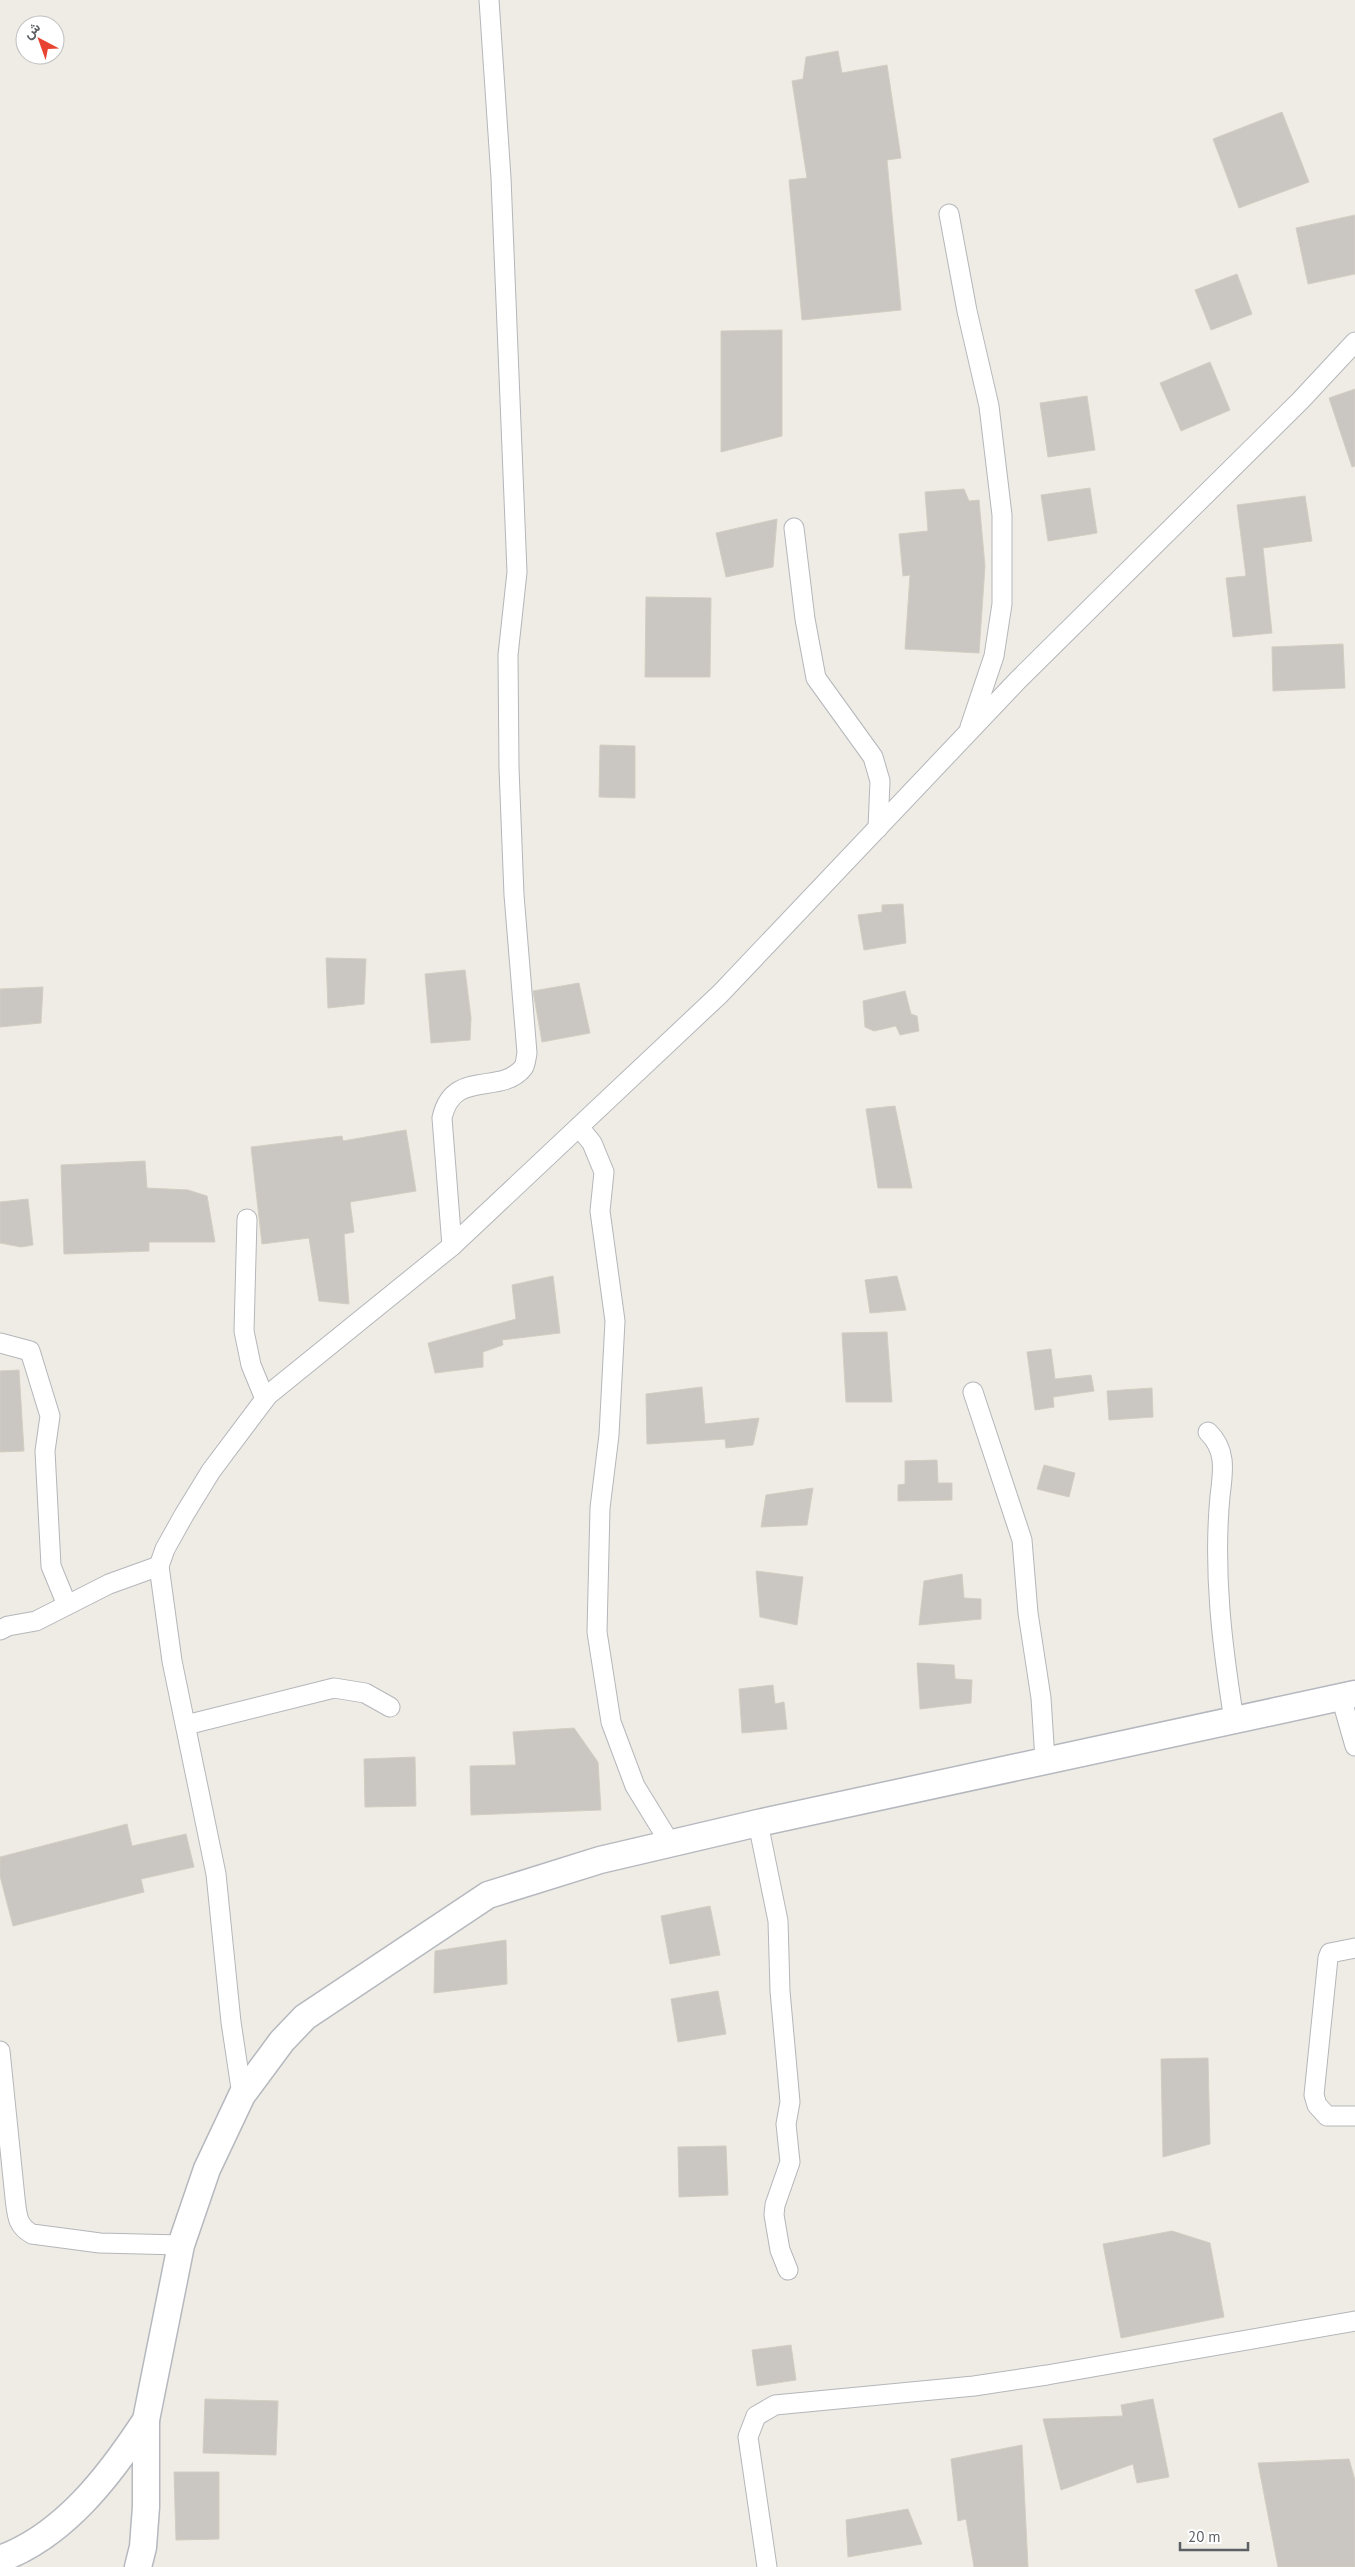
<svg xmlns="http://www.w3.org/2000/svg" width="1355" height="2567" font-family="'PT Sans',Vazirmatn,sans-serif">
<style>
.building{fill:#cac6c1;stroke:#d3cec2}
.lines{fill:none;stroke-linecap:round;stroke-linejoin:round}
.street-casing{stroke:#b4b6bb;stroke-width:21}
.secondary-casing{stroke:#b5b8be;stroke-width:29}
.street{stroke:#fff;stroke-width:19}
.secondary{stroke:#fff;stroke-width:26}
</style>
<rect width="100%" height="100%" fill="#eeece4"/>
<g class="building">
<path d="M838 51 842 73 887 65 901 158 887 160 901 310 802 320 789 180 807 178 792 81 803 79 806 57Z"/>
<path d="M1282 112 1309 182 1239 208 1213 139Z"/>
<path d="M1355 215V274L1308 284 1296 228Z"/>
<path d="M1237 274 1252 314 1211 330 1195 290Z"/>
<path d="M782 330V436L721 452V331Z"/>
<path d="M1210 362 1230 410 1181 431 1160 383Z"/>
<path d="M1355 389V466L1352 467 1329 398Z"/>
<path d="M1087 396 1095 450 1048 457 1040 403Z"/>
<path d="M1090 488 1097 533 1048 541 1041 495Z"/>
<path d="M964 489 969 501 979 500 985 566 979 653 905 649 910 575 903 576 899 534 928 531 925 492Z"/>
<path d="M1305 496 1312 541 1263 548 1272 633 1233 637 1226 578 1246 576 1237 505Z"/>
<path d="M777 519 773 567 726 577 716 533Z"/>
<path d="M646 597 711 598 710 677H645Z"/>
<path d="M1343 644 1345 688 1273 691 1272 647Z"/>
<path d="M600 745 635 746V798L599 797Z"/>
<path d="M903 904 906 943 864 950 858 915 882 912V905Z"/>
<path d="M326 958 366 959 364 1004 328 1008Z"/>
<path d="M465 970 471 1018 470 1040 431 1043 425 974Z"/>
<path d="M579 983 590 1033 542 1042 533 991Z"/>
<path d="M43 987 41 1023 0 1027V989Z"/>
<path d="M905 991 911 1014 917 1016 919 1031 900 1035 896 1026 874 1031 865 1027 863 1001Z"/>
<path d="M895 1106 912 1188H878L866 1109Z"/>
<path d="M406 1130 416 1191 350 1202 354 1232 344 1234 349 1304 319 1301 309 1238 262 1244 251 1147 342 1136 343 1141Z"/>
<path d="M145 1161 147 1188 188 1190 207 1196 215 1242H149V1251L64 1254 61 1165Z"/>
<path d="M28 1199 33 1245 21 1247 0 1243V1202Z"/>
<path d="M553 1276 560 1333 502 1340 503 1345 483 1352V1367L435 1373 428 1343 516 1319 512 1285Z"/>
<path d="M897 1276 906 1310 870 1313 865 1280Z"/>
<path d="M887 1332 892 1402H846L842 1333Z"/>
<path d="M1051 1349 1055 1379 1091 1375 1094 1391 1053 1397 1054 1407 1035 1410 1027 1352Z"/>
<path d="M19 1370 24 1451 0 1452V1371Z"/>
<path d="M702 1387 705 1424 759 1418 753 1445 726 1448 725 1439 647 1444 646 1394Z"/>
<path d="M1152 1388 1153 1417 1109 1420 1107 1391Z"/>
<path d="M937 1460 938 1483H952V1500L898 1501V1485L905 1484V1461Z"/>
<path d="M1044 1465 1075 1473 1069 1497 1037 1489Z"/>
<path d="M813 1488 807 1525 761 1527 766 1495Z"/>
<path d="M756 1571 803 1577 797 1625 760 1617Z"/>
<path d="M962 1574 964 1598 981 1599V1619L919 1625 924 1581Z"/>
<path d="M917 1663 954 1665 955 1679 972 1680 971 1703 920 1709Z"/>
<path d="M773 1685 775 1704 784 1702 787 1729 742 1733 739 1689Z"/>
<path d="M574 1728 598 1762 601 1810 471 1815 470 1766 516 1765 513 1732Z"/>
<path d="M415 1757 416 1806 365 1807 364 1759Z"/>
<path d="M127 1824 132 1846 186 1834 194 1867 141 1879 144 1892 13 1926 0 1876V1857Z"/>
<path d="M710 1906 720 1955 670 1964 661 1916Z"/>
<path d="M506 1940 507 1984 434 1993 435 1951Z"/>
<path d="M718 1991 726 2034 678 2042 671 1999Z"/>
<path d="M1208 2058 1210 2144 1163 2157 1161 2059Z"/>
<path d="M726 2146 728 2195 679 2197 678 2147Z"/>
<path d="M1172 2231 1210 2243 1224 2317 1121 2338 1103 2244Z"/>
<path d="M791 2345 796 2380 757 2386 752 2350Z"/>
<path d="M205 2399 278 2401 276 2455 203 2453Z"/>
<path d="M1153 2399 1169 2477 1137 2483 1133 2464 1061 2490 1043 2419 1123 2416 1121 2405Z"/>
<path d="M1022 2445 1028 2567H974L966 2519 958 2521 951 2459Z"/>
<path d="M1349 2459 1355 2480V2567H1278L1258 2463Z"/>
<path d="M174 2472H219V2539L176 2540Z"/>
<path d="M908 2509 922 2544 848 2557 846 2520Z"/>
</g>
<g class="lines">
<defs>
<g id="street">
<path d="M949 214 967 311 989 406 1002 515V604L994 656 970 727"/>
<path d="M794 528 805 619 816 678 873 757 880 781 878 828"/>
<path d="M579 1127 592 1143 604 1172 600 1211 615 1321 609 1435 600 1508 597 1632 611 1722 635 1786 670 1843"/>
<path d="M247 1219 244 1331 251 1365 265 1399"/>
<path d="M452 1246 442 1118C453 1068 500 1096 523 1068 526 1064 526 1057 527 1053L514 895 509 768 508 655 517 572 501 178 489 0"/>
<path d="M0 1343 30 1351 50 1416 45 1451 51 1566 67 1605"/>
<path d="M973 1392 1022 1540 1028 1613 1041 1698 1045 1760"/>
<path d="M1208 1432C1227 1450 1223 1472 1220 1496 1213 1572 1222 1645 1234 1720"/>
<path d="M0 1630 8 1626 36 1621 109 1584 159 1566"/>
<path d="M1341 1697 1355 1746"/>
<path d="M186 1725 334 1688 365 1693 390 1707"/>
<path d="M758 1823 778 1921 780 1991 790 2102 786 2124 790 2162 775 2205 774 2215 780 2250 788 2270"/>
<path d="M1355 1948 1330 1953 1328 1958 1314 2095 1317 2105 1327 2116H1355"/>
<path d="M0 2051 15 2198C17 2215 17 2226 32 2234L100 2243 181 2245"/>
<path d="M242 2095 231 2022 216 1874 172 1661 159 1566 165 1549 184 1515 211 1471 268 1395 452 1246 720 994 1018 680 1301 400 1355 342"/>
<path d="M767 2567 748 2437 756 2416 775 2405 974 2386 1047 2375 1355 2321"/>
</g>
<g id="secondary">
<path d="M0 2559C64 2536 110 2475 146 2420"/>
<path d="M138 2567 143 2547 146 2507V2420L181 2245 207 2169 242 2095 282 2041 305 2017 488 1895 600 1860 758 1823 1355 1694"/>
</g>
</defs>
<use href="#street" class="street-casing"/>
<use href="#secondary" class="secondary-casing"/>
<use href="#street" class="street"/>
<use href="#secondary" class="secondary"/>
</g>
<g transform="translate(40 40) rotate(319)"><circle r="24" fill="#ffffff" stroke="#bebfc1"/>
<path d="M0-4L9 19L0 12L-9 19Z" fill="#e84330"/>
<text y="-8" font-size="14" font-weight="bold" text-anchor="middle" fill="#5c5f64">ش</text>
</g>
<path d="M1180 2542v8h68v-8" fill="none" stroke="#5c5f64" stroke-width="2.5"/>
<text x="1188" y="2542" font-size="15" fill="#5c5f64" stroke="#ffffff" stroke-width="4" paint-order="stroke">20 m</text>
</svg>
